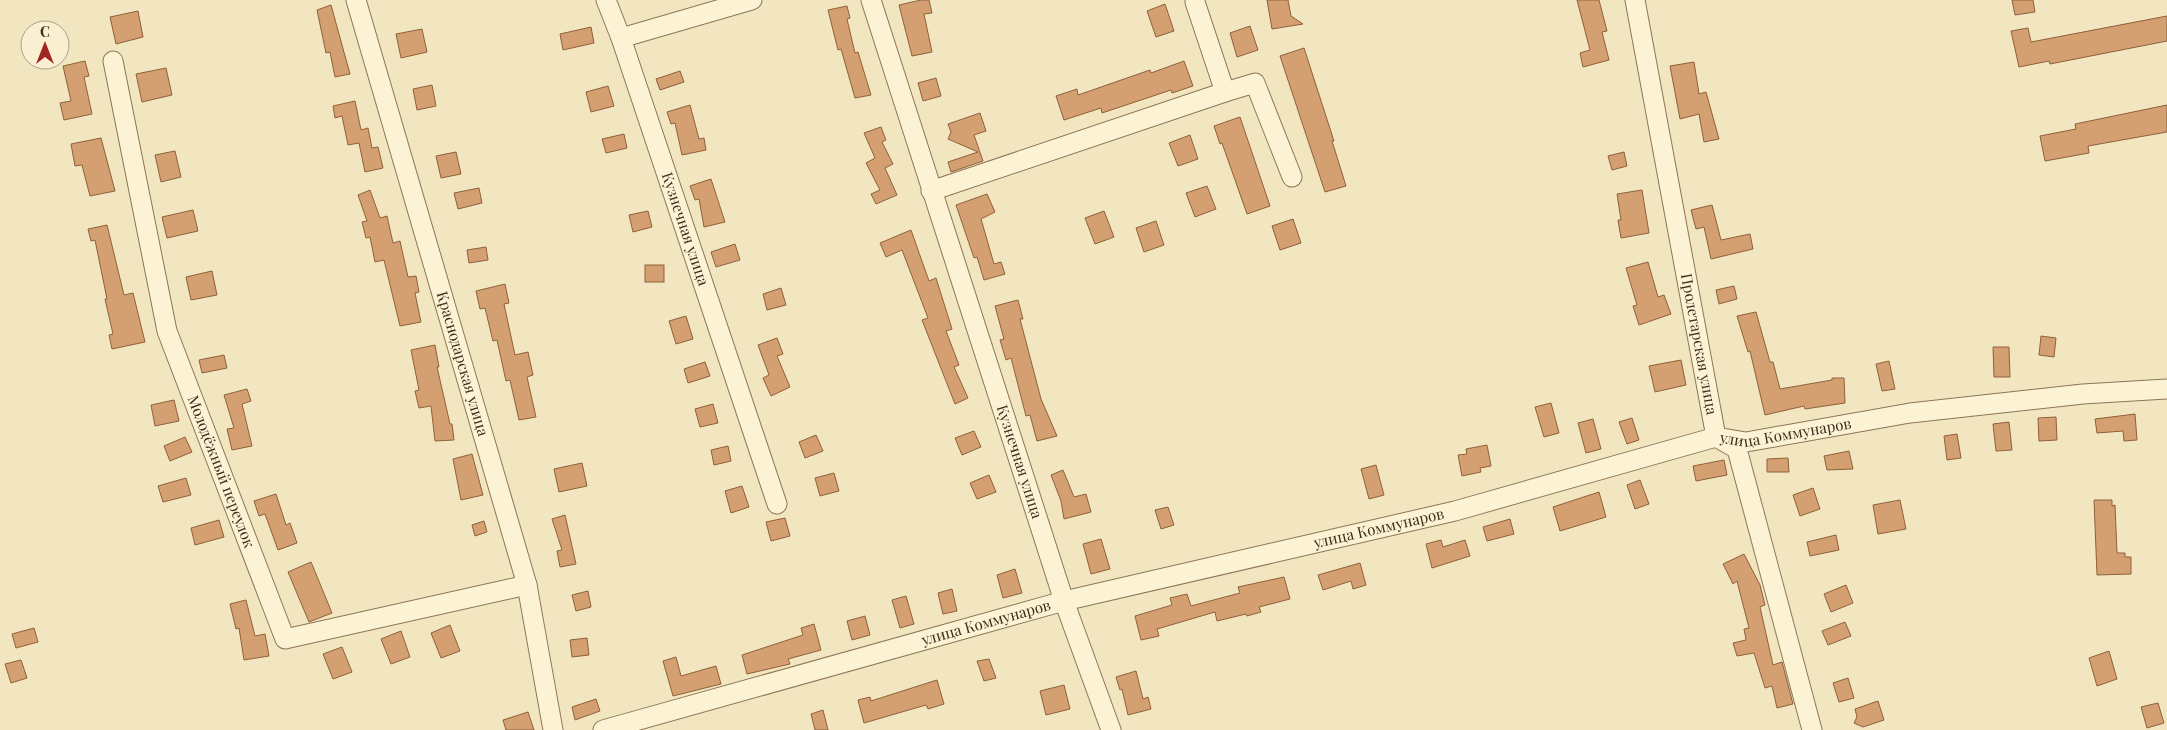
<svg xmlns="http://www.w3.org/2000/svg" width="2167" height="730" font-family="'Playfair Display',serif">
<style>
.building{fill:#d4a072;stroke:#8f603a}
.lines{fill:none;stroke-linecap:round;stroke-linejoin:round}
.minor-casing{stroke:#8d7656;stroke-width:21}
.minor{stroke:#fcf2d4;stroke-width:19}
.labels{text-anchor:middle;stroke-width:5;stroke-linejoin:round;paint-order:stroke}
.street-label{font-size:15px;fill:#3b2d1c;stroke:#f9efd1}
</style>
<rect width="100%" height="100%" fill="#f2e6c0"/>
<g class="building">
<path d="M921 0H929L932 13 924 14 932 52 912 56 899 5Z"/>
<path d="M1267 0H1288L1291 16 1303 24 1272 29Z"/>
<path d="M1577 0H1599L1607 31 1602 32 1609 60 1583 67 1580 53 1590 50Z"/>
<path d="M2012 0H2033L2035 12 2015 15Z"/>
<path d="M1165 4 1174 31 1156 37 1147 11Z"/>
<path d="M331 5 350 74 335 77 330 52 326 53 317 10Z"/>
<path d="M847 6 850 18 847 19 855 53 858 52 871 95 855 98 841 49 838 50 828 10Z"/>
<path d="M138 11 143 37 116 44 110 17Z"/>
<path d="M2167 16V41L2050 64 2049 61 2019 67 2011 31 2028 28 2031 42Z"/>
<path d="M1250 26 1258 50 1237 57 1230 33Z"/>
<path d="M591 27 594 43 563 50 560 34Z"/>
<path d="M422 29 427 52 401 58 396 34Z"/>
<path d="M1304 48 1334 141H1332L1346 186 1325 192 1280 56Z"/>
<path d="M85 61 89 76 84 77 92 114 64 120 60 103 71 101 63 66Z"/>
<path d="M1184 61 1193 86 1172 93 1171 90 1102 113 1101 108 1064 120 1056 96 1077 89 1078 95 1150 70 1151 73Z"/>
<path d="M1694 62 1699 94 1706 92 1719 139 1704 142 1699 114 1680 119 1670 66Z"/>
<path d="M166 68 172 95 142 102 136 74Z"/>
<path d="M680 71 684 82 660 90 656 79Z"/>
<path d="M936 78 941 96 923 101 918 83Z"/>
<path d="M432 85 436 106 417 110 413 89Z"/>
<path d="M608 86 614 106 591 112 586 92Z"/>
<path d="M355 101 361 130 368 128 372 148 378 147 383 168 365 172 359 143 348 145 342 116 335 118 333 106Z"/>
<path d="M690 105 699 139 704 138 706 150 682 155 675 123 671 124 667 112Z"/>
<path d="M2167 105V132L2088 146 2089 153 2045 161 2040 136 2076 129 2075 124Z"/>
<path d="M980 113 986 131 974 135 983 161 951 172 948 162 978 152 948 139 951 132 948 124Z"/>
<path d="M1240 117 1270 206 1247 214 1222 143 1220 144 1214 126Z"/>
<path d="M881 127 886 140 882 142 893 164 885 168 897 195 876 204 871 194 880 190 866 163 875 158 864 133Z"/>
<path d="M624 134 627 148 606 153 602 139Z"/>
<path d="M1190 135 1198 159 1178 166 1169 143Z"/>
<path d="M101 138 115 191 90 196 82 165 75 166 71 144Z"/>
<path d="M175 151 181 177 161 182 155 155Z"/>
<path d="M456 152 461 174 441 178 436 156Z"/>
<path d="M1624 152 1627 166 1612 170 1608 156Z"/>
<path d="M711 179 725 222 704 227 699 199 695 200 690 186Z"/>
<path d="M1207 186 1216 209 1195 217 1186 193Z"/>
<path d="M479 188 482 203 458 209 454 193Z"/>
<path d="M370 190 380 218 387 216 393 243 400 241 408 277 416 276 419 292 415 293 421 322 400 326 384 260 375 262 370 237 366 238 362 222 367 221 358 195Z"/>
<path d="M1642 190 1649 233 1621 238 1618 220H1621L1617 194Z"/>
<path d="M987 194 995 212 981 219 994 264 1001 262 1005 274 984 280 977 257 974 258 956 205Z"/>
<path d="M1712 205 1721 240 1750 234 1753 249 1711 259 1704 227 1696 229 1691 210Z"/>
<path d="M193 210 198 231 167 238 162 217Z"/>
<path d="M648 211 652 227 633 232 629 215Z"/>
<path d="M1104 211 1114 237 1095 244 1085 218Z"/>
<path d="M1293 219 1301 243 1280 250 1272 226Z"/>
<path d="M1156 221 1164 245 1144 252 1136 228Z"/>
<path d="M107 225 124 295 133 293 145 342 112 349 109 335 113 334 105 299H107L95 240 91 241 88 229Z"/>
<path d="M911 230 929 281 936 278 952 329 946 331 959 365 954 367 968 398 955 404 922 320 928 318 902 250 886 257 880 243Z"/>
<path d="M735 244 740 260 716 267 711 252Z"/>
<path d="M486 247 488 260 469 263 467 250Z"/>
<path d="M1648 262 1658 297 1664 295 1671 314 1639 325 1633 306 1637 305 1626 268Z"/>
<rect x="645" y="265" width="19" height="17"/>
<path d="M212 271 217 295 191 300 186 277Z"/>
<path d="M505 284 509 303 504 304 515 355 528 352 533 375 527 377 536 417 519 420 510 380 506 381 497 340 493 341 485 308 480 309 476 291Z"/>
<path d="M1734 286 1737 299 1719 304 1716 290Z"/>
<path d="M781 288 786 305 767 310 763 294Z"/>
<path d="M1018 300 1023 319H1020L1041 399 1057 436 1037 441 1030 415 1026 416 1011 358 1006 360 1000 340 1004 339 995 306Z"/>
<path d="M1756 312 1770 362H1773L1780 389 1832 380V378H1844L1845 403 1805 409 1804 406 1765 415 1750 351 1748 352 1737 316Z"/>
<path d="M686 316 693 339 676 344 669 321Z"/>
<path d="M2041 336 2056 338 2054 357 2039 355Z"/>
<path d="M777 338 783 354 777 356 790 387 771 396 763 378 769 375 758 345Z"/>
<path d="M435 345 439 367H437L450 424H452L454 440 435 441 431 406 419 408 415 391 419 390 411 350Z"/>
<path d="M1993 347H2009L2010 377H1994Z"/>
<path d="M224 355 227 368 202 373 199 360Z"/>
<path d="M1681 360 1686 385 1655 392 1649 366Z"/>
<path d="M1889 361 1895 389 1882 391 1876 364Z"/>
<path d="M705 362 710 376 688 383 684 369Z"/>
<path d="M247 389 251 401 242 404 252 446 232 450 227 429 234 428 224 395Z"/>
<path d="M174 400 179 421 155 426 151 405Z"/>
<path d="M1551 403 1559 433 1544 437 1535 407Z"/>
<path d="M713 404 718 423 700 427 695 409Z"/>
<path d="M2135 414 2137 440 2124 441 2123 431 2097 433 2095 419Z"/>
<path d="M2056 417 2057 440 2039 441 2038 418Z"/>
<path d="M1632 418 1639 440 1627 444 1619 422Z"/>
<path d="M1593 419 1601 449 1586 453 1578 423Z"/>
<path d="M2009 422 2012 450 1996 451 1993 424Z"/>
<path d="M974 431 981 447 962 455 955 438Z"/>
<path d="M1957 434 1961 458 1947 460 1944 436Z"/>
<path d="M816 435 823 451 805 458 799 442Z"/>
<path d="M185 437 192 452 170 461 164 446Z"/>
<path d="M1487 445 1491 466 1480 468 1481 472 1462 476 1458 455 1467 454 1466 449Z"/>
<path d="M728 446 731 461 714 465 711 450Z"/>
<path d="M1849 451 1853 469 1827 470 1824 456Z"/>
<path d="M472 454 483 495 461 500 453 459Z"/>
<path d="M1788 458 1789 472H1767V459Z"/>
<path d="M1724 460 1727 475 1696 481 1693 466Z"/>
<path d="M582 463 587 486 559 492 554 469Z"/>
<path d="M1376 465 1384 495 1369 499 1361 469Z"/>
<path d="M1063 470 1074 497 1086 494 1091 512 1064 519 1061 501 1051 475Z"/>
<path d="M834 473 839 491 820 496 815 478Z"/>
<path d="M989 475 996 492 977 499 970 483Z"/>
<path d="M186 478 191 495 163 502 158 486Z"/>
<path d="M1640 480 1649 504 1635 509 1627 485Z"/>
<path d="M742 486 749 507 731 513 725 491Z"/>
<path d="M1813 488 1820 509 1800 516 1793 495Z"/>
<path d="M1599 492 1606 517 1560 531 1553 507Z"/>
<path d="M276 494 286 525 290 523 297 543 278 550 265 514 259 516 254 501Z"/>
<path d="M1900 500 1906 529 1878 534 1873 505Z"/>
<path d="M2094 500H2112V506L2115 505 2117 553H2125V557H2131V574L2097 575Z"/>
<path d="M1168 507 1174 525 1161 529 1155 510Z"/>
<path d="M565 515 576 564 560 567 557 551 562 550 552 519Z"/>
<path d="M785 518 790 536 771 541 766 522Z"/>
<path d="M1510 519 1514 534 1487 541 1483 527Z"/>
<path d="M219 520 224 537 195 545 191 528Z"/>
<path d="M484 521 487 532 475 536 472 525Z"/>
<path d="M1836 535 1839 550 1810 556 1807 542Z"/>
<path d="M1101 539 1110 569 1091 574 1083 544Z"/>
<path d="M1441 540 1443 547 1465 540 1470 556 1432 568 1426 544Z"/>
<path d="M1744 554 1760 585 1765 605 1760 607 1773 665 1782 662 1793 704 1777 708 1772 686 1765 688 1754 653 1737 656 1733 643 1746 640 1744 629 1749 628 1737 581 1733 584 1723 564Z"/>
<path d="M311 562 332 613 309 622 288 572Z"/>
<path d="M1360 563 1366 585 1353 589 1351 581 1323 590 1318 575Z"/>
<path d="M1015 569 1022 593 1003 598 997 575Z"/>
<path d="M1284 577 1290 599 1259 607 1261 612 1247 616 1246 614 1217 621 1215 612 1157 629 1159 636 1141 640 1135 616 1172 605 1170 598 1187 594 1191 606 1240 593 1238 587Z"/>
<path d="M1846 585 1853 603 1831 612 1824 594Z"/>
<path d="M952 589 957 611 943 614 938 593Z"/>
<path d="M588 591 591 607 576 611 572 595Z"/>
<path d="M906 596 914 624 900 628 892 600Z"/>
<path d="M246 600 255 636 265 634 269 656 244 660 239 628 236 629 230 604Z"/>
<path d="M865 616 870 635 852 640 847 621Z"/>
<path d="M1845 622 1851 636 1828 645 1822 631Z"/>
<path d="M814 624 821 650 788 659 790 664 747 674 742 655 803 635 801 628Z"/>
<path d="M450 625 460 651 441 658 431 633Z"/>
<path d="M34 628 38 642 16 648 12 634Z"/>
<path d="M401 631 410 657 391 664 381 639Z"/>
<path d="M587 638 589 655 572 657 570 640Z"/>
<path d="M342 647 352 672 333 679 323 654Z"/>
<path d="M2109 651 2117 679 2097 686 2089 658Z"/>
<path d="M676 657 681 676 716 666 721 684 673 696 663 661Z"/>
<path d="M989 659 996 678 984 681 977 661Z"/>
<path d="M21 660 27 678 11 683 5 664Z"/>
<path d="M1136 671 1143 699 1148 697 1151 709 1128 715 1122 689 1120 690 1116 677Z"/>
<path d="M1848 678 1854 698 1839 702 1833 683Z"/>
<path d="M937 680 944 704 928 709 926 705 864 723 858 700 870 697 871 701Z"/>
<path d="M1064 685 1070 709 1046 715 1040 691Z"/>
<path d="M596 699 600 711 575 720 572 707Z"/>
<path d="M1878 701 1884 720 1863 727 1854 723 1857 717 1855 709Z"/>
<path d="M2158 703 2164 723 2147 728 2141 707Z"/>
<path d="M823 710 828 730H815L811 714Z"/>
<path d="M528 712 534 730H506L503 720Z"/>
</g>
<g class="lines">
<defs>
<g id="minor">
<path id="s1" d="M356 0 527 585 553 730"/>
<path d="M606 0 621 38"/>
<path id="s2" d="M752 0 621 38 777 504"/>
<path id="s3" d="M871 0 1064 601 1111 730"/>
<path id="s4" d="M1635 0 1716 437 1737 449 1812 730"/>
<path d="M1195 2 1225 92 1255 83 1292 177"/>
<path id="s5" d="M113 61 167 331 285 639 527 585"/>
<path d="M931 191 1225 92"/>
<path id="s6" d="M603 730 1064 601 1455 511 1716 437 1746 442 1910 413 2083 394 2167 389"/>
</g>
</defs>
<use href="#minor" class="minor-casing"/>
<use href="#minor" class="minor"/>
</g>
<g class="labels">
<g class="street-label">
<text dy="5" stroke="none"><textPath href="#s2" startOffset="338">Кузнечная улица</textPath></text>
<text dy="5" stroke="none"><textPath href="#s4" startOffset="350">Пролетарская улица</textPath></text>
<text dy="5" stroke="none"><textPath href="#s1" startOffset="379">Краснодарская улица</textPath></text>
<text dy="5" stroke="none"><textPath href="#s6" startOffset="1222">улица Коммунаров</textPath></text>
<text dy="5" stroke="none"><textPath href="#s3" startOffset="485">Кузнечная улица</textPath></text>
<text dy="5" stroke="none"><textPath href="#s5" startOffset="426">Молодёжный переулок</textPath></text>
<text dy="5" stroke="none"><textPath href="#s6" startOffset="802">улица Коммунаров</textPath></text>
<text dy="5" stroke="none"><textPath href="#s6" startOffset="398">улица Коммунаров</textPath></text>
</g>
</g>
<g transform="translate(45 45)"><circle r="24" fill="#f9efd1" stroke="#ada189"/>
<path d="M0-4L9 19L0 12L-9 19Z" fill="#a22620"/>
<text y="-8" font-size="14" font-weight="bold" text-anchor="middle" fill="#3b2d1c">С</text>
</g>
</svg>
